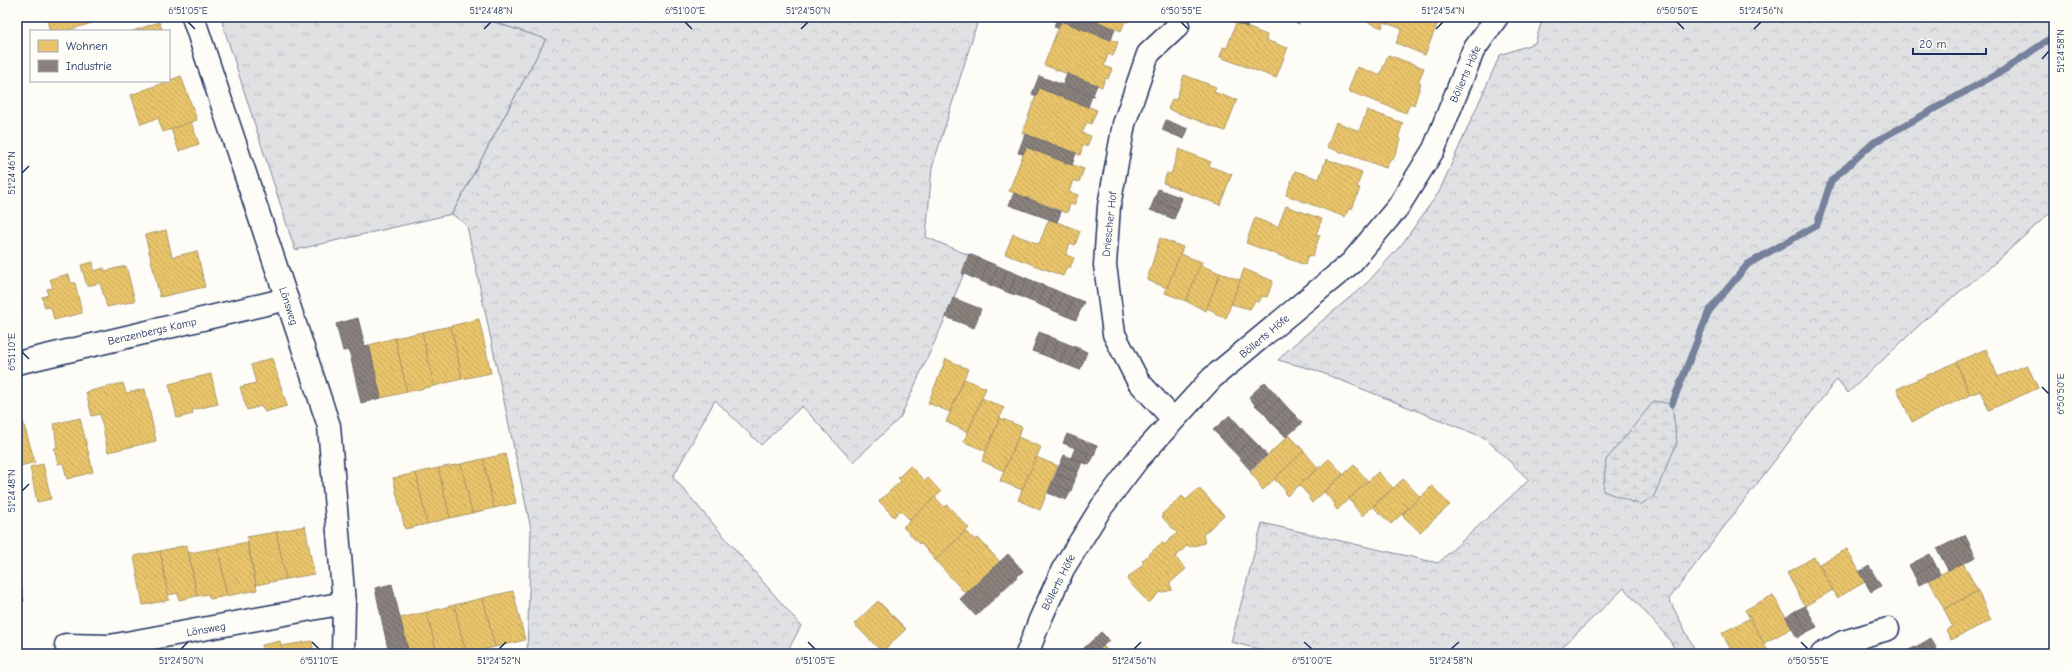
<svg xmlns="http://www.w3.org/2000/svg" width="2071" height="671" font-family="'Comic Neue',sans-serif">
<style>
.grass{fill:url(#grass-tufts);stroke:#7e88a0}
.forest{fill:url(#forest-crowns);stroke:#7e88a0}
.wetland{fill:url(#wetland-marsh);stroke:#7e88a0}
.homes{fill:url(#homes-back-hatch);stroke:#ab9766}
.industry{fill:url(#industry-back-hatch);stroke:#696873}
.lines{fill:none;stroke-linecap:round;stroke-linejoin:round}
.stream{stroke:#76819c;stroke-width:7}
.minor-casing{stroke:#1b2f5e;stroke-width:25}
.minor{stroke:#fdfcf7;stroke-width:22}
.ticks{fill:none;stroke:#1b2f5e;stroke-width:1.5}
.labels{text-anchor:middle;stroke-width:4;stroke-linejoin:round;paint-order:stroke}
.street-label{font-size:11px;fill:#1b2f5e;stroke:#fdfcf7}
.neatline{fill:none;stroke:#1b2f5e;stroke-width:1.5}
.ticks-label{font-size:10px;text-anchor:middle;fill:#1b2f5e}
</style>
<defs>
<pattern id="grass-tufts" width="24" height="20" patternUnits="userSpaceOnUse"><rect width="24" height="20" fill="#e0e1e3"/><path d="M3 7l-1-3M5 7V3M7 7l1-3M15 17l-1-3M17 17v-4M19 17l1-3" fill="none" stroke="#c0c1c5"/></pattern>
<pattern id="forest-crowns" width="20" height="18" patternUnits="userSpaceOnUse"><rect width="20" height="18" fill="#e0e1e3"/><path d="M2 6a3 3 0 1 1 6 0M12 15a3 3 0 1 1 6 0" fill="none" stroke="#c0c1c5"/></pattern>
<pattern id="wetland-marsh" width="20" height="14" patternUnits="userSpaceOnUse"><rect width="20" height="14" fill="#e0e1e3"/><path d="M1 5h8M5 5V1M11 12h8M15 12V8" fill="none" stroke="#c0c1c5"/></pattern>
<pattern id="homes-back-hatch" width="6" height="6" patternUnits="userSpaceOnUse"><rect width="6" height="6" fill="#e9c46a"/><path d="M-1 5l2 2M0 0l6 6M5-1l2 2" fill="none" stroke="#c7a95e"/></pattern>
<pattern id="industry-back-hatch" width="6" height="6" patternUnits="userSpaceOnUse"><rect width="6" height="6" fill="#8a817c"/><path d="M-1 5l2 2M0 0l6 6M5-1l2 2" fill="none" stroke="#706a69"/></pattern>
</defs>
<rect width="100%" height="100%" fill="#fdfcf7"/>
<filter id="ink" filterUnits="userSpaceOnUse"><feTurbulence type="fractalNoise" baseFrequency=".025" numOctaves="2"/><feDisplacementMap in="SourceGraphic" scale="8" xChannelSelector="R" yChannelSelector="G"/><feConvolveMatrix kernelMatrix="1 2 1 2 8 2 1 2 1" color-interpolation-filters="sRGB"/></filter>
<g filter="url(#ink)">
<path class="grass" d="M233 17H479L546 39 452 214 295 250 222 22Z"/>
<g class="forest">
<path d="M479 17H979L932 168 926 237 971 256 946 317 900 418 853 462 802 406 761 445 715 400 673 477 801 626 786 654H527L531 529 467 226 452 214 546 39Z"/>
<path d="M1543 17H2054V209L1988 269 1928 317 1848 393 1837 379 1669 599 1697 654H1678L1668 638 1624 588 1555 654H1277L1231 642 1262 523 1438 563 1529 480 1485 438 1315 370 1278 360 1291 347 1367 283 1402 244 1439 192 1500 55 1535 43Z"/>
</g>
<path class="wetland" d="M1654 401 1672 404 1677 443 1654 496 1640 505 1603 491 1606 460Z"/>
<g class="homes">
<path d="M46 17H93L95 22 66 31H50Z"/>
<path d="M1086 17H1130L1128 22 1125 21 1121 31Z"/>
<path d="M1281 17H1301L1299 24Z"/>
<path d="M1356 17H1440L1425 55 1396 43 1402 29 1384 22 1382 28Z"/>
<path d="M1061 21 1118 42 1113 56 1108 54 1104 66 1112 69 1108 79 1105 78 1102 87 1044 65Z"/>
<path d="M159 22 163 31H133Z"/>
<path d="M1236 23 1267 35 1266 40 1287 48 1288 47 1276 78 1220 57 1223 47 1227 48Z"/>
<path d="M1388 55 1424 68 1418 83H1421L1414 105 1410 103 1406 113 1348 91 1357 67 1380 75Z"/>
<path d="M1184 75 1216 87 1214 92 1235 100 1237 99 1225 131 1168 109 1172 99 1176 100Z"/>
<path d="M181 76 197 120 163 132 158 118 141 124 131 95Z"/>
<path d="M1039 88 1097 110 1091 124 1087 122 1082 133 1091 136 1087 147 1083 145 1080 155 1022 133Z"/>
<path d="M1367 110 1403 123 1398 138 1401 139 1393 160 1390 159 1386 168 1327 147 1336 122 1359 131Z"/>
<path d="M191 122 199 144 179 151 171 129Z"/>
<path d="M1026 147 1084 169 1079 182 1073 180 1069 192 1078 195 1074 205 1070 204 1067 213 1009 191Z"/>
<path d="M1179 149 1211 162 1209 166 1230 174 1232 173 1220 205 1163 183 1167 173 1171 174Z"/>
<path d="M1326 159 1362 172 1357 187 1360 188 1352 209 1349 208 1345 217 1286 195 1295 171 1319 179Z"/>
<path d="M1286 206 1322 219 1316 234 1320 235 1312 257 1308 255 1305 265 1246 243 1255 218 1278 227Z"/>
<path d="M1049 219 1080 231 1075 245 1070 243 1066 255 1074 258 1070 268 1067 266 1063 276 1005 254 1013 234 1039 244Z"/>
<path d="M166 230 172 257 197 251 205 287 160 297 145 235Z"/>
<path d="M1160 238 1183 247 1167 288 1147 280Z"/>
<path d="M1180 254 1202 262 1186 301 1165 293Z"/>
<path d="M93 262 94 271 104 268 105 271 126 266 135 301 107 307 100 283 87 286 81 265Z"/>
<path d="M1200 265 1220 273 1206 311 1186 301Z"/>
<path d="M1244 269 1273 281 1267 297 1262 296 1259 302 1255 301 1250 309 1231 304Z"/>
<path d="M1220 273 1240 280 1226 318 1216 315 1215 312 1207 308Z"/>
<path d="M69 274 71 283H75L82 313 54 320 51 307 45 308 42 297 48 295 47 289 53 288 50 279Z"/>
<path d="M17 284 22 308 17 309Z"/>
<path d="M479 319 491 373 462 379 451 326Z"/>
<path d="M451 326 462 379 434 386 422 332Z"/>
<path d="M422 332 434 386 407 392 395 338Z"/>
<path d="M395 338 407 392 381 398 369 345Z"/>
<path d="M1986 349 1998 377 2027 365 2038 388 1989 410 1980 391 1970 395 1956 362Z"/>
<path d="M272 358 287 406 265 412 261 406 247 410 240 387 256 383 251 365Z"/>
<path d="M946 359 968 369 950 412 928 403Z"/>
<path d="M1956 362 1970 395 1912 422 1897 389Z"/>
<path d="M211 374 218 404 192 410 193 414 177 418 169 384Z"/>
<path d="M964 379 986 388 968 432 946 422Z"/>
<path d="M123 383 126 393 145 389 156 441 108 452 100 414 92 416 86 392Z"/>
<path d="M982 398 1004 408 986 451 964 442Z"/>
<path d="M21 415 35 462 17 467V417Z"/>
<path d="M80 418 93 472 67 479 63 463 58 464 54 448H57L54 424Z"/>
<path d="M1000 418 1022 427 1004 471 982 461Z"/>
<path d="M1289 435 1304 451 1263 490 1259 485 1260 484 1250 472Z"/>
<path d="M1018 437 1041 447 1022 490 1000 481Z"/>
<path d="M1304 451 1318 468 1287 496 1284 492 1286 491 1274 479Z"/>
<path d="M505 454 516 503 494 508 483 459Z"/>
<path d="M1036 457 1058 466 1040 510 1018 500Z"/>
<path d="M483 459 494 508 472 513 461 464Z"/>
<path d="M1329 459 1343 474 1312 503 1309 499 1310 497 1299 485Z"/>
<path d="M43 464 51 499 37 502 30 467Z"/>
<path d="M461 464 472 513 450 518 438 468Z"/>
<path d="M1354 465 1368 481 1337 510 1334 506 1335 504 1324 492Z"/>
<path d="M910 466 925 481 928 478 941 492 910 520 900 510 894 517 879 501 901 481 898 478Z"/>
<path d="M438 468 450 518 427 524 416 473Z"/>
<path d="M1378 472 1393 488 1362 516 1349 499Z"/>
<path d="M416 473 427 524 405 529 393 478Z"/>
<path d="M1403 479 1420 497 1391 524 1373 507Z"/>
<path d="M1432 486 1450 505 1420 532 1402 515Z"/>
<path d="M1199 488 1224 515 1203 535 1205 543 1190 547 1188 545 1175 557 1186 569 1170 583 1172 590 1159 593 1149 603 1128 581V578L1144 563 1142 561 1162 542 1164 545 1177 533 1162 517V514L1182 496 1186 500Z"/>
<path d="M935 497 944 507 947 505 969 528 935 560 920 542 919 544 903 527Z"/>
<path d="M305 526 314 574 286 579 276 532Z"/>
<path d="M966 531 975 540 978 538 1000 562 966 594 935 560Z"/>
<path d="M276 532 286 579 256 585 247 537Z"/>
<path d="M247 542 257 590 227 596 218 548Z"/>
<path d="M187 545 197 596 179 600 178 593 168 595 160 551Z"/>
<path d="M218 548 227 596 210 599 208 594 197 596 189 553Z"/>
<path d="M1847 549 1865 582 1837 598 1819 564Z"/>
<path d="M160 551 169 600 143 605 134 556Z"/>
<path d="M1814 557 1833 590 1805 606 1787 573Z"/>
<path d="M1963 563 1978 591 1944 609 1929 580Z"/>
<path d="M513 591 525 640 495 647 483 598Z"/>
<path d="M1978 591 1991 620 1951 640 1946 630 1952 626 1944 609Z"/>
<path d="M1773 595 1792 628 1764 643 1745 610Z"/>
<path d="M483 598 495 647 466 654 454 605Z"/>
<path d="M878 601 906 629 882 652 854 624Z"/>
<path d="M454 605 466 654H437L427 612Z"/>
<path d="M427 612 437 654H409L400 618Z"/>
<path d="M1750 618 1768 651 1762 654H1733L1722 633Z"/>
<path d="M17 638 21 654H17Z"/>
<path d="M280 641 281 646 312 641 314 654H263L262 645Z"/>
<path d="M1103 646 1111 654H1095Z"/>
</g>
<g class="industry">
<path d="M1057 17H1085L1115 29 1111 40 1061 21 1058 28 1054 27Z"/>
<path d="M1223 17H1251L1247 27Z"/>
<path d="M1067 74 1097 85 1093 95 1094 96 1063 84Z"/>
<path d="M1039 76 1092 96 1088 107 1039 88 1036 96 1032 94Z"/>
<path d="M1166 120 1188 129 1184 139 1162 130Z"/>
<path d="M1025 134 1076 153 1072 165 1026 147 1023 154 1018 153Z"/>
<path d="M1158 189 1182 198 1178 209 1154 200Z"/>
<path d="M1014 193 1061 212 1057 222 1009 205Z"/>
<path d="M1154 200 1178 209 1174 219 1150 210Z"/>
<path d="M969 254 979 258 971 277 962 273Z"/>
<path d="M979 258 988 262 981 281 971 277Z"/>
<path d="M988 262 998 266 990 285 981 281Z"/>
<path d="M998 266 1007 270 1000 289 990 285Z"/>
<path d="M1007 270 1017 274 1009 293 1000 289Z"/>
<path d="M1017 274 1026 278 1019 296 1009 293Z"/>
<path d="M1026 278 1036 282 1028 300 1019 296Z"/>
<path d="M1036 282 1045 286 1038 304 1028 300Z"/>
<path d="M1045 286 1055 290 1047 308 1038 304Z"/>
<path d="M1055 290 1064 294 1057 312 1047 308Z"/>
<path d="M1064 294 1074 298 1066 316 1057 312Z"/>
<path d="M953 298 981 309 974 328 946 317Z"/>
<path d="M1074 298 1084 302 1076 320 1066 316Z"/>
<path d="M358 318 365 346 369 345 381 398 361 403 349 350 343 351 336 324Z"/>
<path d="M1039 332 1049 336 1041 354 1032 351Z"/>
<path d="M1049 336 1058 340 1051 358 1041 354Z"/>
<path d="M1058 340 1068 344 1060 362 1051 358Z"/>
<path d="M1068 344 1078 348 1070 366 1060 362Z"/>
<path d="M1078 348 1087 352 1080 370 1070 366Z"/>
<path d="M1265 382 1273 391 1256 406 1249 397Z"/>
<path d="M1273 391 1280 399 1264 413 1256 406Z"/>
<path d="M1280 399 1287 407 1271 422 1264 413Z"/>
<path d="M1287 407 1295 415 1279 430 1271 422Z"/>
<path d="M1230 415 1237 423 1221 438 1213 430Z"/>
<path d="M1295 415 1302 423 1286 437 1279 430Z"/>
<path d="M1237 423 1244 431 1228 446 1221 438Z"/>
<path d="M1244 431 1252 439 1236 454 1228 446Z"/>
<path d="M1067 434 1097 446 1094 456 1063 443Z"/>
<path d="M1252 439 1260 447 1243 462 1236 454Z"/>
<path d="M1260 447 1267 455 1250 470 1243 462Z"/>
<path d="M1075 448 1094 456 1089 465 1071 458Z"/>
<path d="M1064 455 1082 462 1078 472 1060 464Z"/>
<path d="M1060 464 1078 472 1074 481 1056 474Z"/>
<path d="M1056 474 1074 481 1071 491 1052 483Z"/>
<path d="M1052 483 1071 491 1066 500 1048 493Z"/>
<path d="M1965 535 1976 557 1948 570 1937 549Z"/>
<path d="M1008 554 1023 571 976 616 960 599Z"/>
<path d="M1930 554 1935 564 1914 575 1909 565Z"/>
<path d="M1935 564 1940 574 1919 585 1914 575Z"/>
<path d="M1869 566 1881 586 1871 592 1859 572Z"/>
<path d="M19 577 24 601 17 603V578Z"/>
<path d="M392 584 400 618 409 654H389L375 588Z"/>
<path d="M1805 606 1817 627 1807 632 1795 611Z"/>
<path d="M1795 611 1807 632 1797 638 1786 617Z"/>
<path d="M1101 632 1109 640 1095 654H1085L1082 650Z"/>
<path d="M1931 638 1939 654H1926L1921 644Z"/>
<path d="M1921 644 1926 654H1913L1911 649Z"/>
<path d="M1911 649 1913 654H1900Z"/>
</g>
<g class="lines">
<path class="stream" d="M1672 404 1709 311 1748 264 1817 225 1831 181 1873 143 2004 70 2054 36"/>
<defs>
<g id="minor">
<path d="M193 17 329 426 344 603 343 654"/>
<path d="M17 363 287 299"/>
<path d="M1173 419 1138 381 1114 334 1105 265 1109 206 1124 124 1148 54 1178 26"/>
<path d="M66 645 110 646 344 603"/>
<path d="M1027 654 1040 620 1063 569 1101 508 1138 459 1212 378 1351 263 1398 207 1434 149 1473 51 1497 17"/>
<path d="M1822 654 1843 642 1888 629"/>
</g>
</defs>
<use href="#minor" class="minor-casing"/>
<use href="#minor" class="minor"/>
</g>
</g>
<path class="ticks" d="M188 22 195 29M685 22 692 29M1181 22 1188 29M1677 22 1684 29M484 29 491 22M801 29 808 22M1436 29 1443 22M1754 29 1761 22M2042 59 2049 51M22 173 29 166M22 352 29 359M2042 387 2049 394M22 491 29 484M312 642 319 649M808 642 815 649M1304 642 1312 649M1801 642 1808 649M181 649 188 642M499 649 506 642M1134 649 1141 642M1451 649 1459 642"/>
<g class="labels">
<g class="street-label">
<text transform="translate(1465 74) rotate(-66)" y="4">Böllerts Höfe</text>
<text transform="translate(1109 224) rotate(-84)" y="4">Driescher Hof</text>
<text transform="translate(289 306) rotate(72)" y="4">Lönsweg</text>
<text transform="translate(152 331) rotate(-13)" y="4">Benzenbergs Kamp</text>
<text transform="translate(1264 336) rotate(-40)" y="4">Böllerts Höfe</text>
<text transform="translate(1058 582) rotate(-63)" y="4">Böllerts Höfe</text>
<text transform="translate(206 629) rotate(-10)" y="4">Lönsweg</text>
</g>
</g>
<rect width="2071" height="671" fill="none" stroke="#fdfcf7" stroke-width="44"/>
<rect x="30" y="30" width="140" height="52" fill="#fdfcf7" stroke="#a3aaba"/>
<rect x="38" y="40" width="20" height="12" fill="#e9c46a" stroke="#a3aaba"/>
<text x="66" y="50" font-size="12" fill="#1b2f5e">Wohnen</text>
<rect x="38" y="60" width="20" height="12" fill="#8a817c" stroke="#a3aaba"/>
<text x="66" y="70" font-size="12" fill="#1b2f5e">Industrie</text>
<path d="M1913 48v6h73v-6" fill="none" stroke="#1b2f5e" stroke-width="2"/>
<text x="1919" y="48" font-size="12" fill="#1b2f5e" stroke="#fdfcf7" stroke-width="3" paint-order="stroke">20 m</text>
<rect x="22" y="22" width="2027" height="627" class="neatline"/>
<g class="ticks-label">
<text x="188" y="14">6°51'05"E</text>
<text x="491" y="14">51°24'48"N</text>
<text x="685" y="14">6°51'00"E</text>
<text x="808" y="14">51°24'50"N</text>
<text x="1181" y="14">6°50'55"E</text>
<text x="1443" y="14">51°24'54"N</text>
<text x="1677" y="14">6°50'50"E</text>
<text x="1761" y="14">51°24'56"N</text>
<text transform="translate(2060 51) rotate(-90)" y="4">51°24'58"N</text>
<text transform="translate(11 173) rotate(-90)" y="4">51°24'46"N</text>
<text transform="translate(11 352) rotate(-90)" y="4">6°51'10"E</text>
<text transform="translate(2060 394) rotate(-90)" y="4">6°50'50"E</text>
<text transform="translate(11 491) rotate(-90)" y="4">51°24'48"N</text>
<text x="181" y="664">51°24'50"N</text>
<text x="319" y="664">6°51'10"E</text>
<text x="499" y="664">51°24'52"N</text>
<text x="815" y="664">6°51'05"E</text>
<text x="1134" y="664">51°24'56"N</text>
<text x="1312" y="664">6°51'00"E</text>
<text x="1451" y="664">51°24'58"N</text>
<text x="1808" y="664">6°50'55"E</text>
</g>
</svg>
